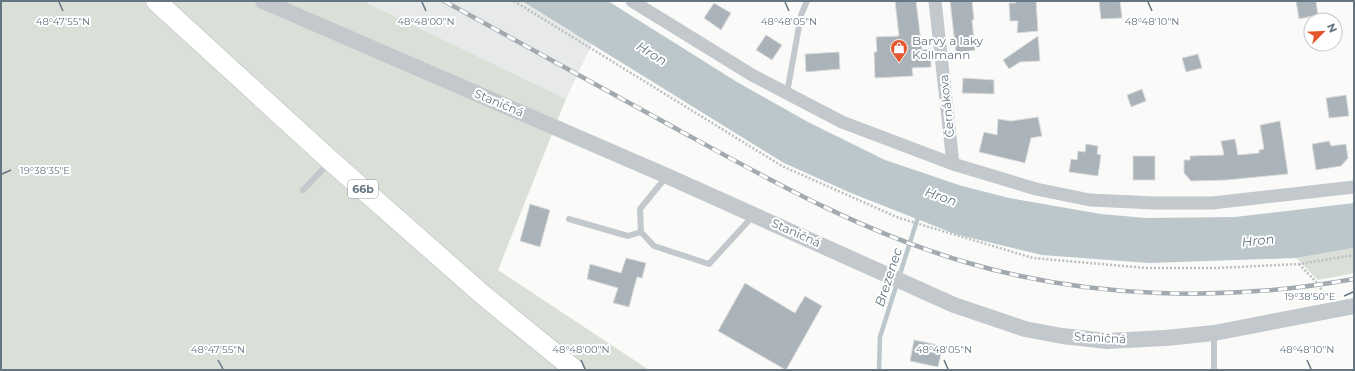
<svg xmlns="http://www.w3.org/2000/svg" width="1355" height="371" font-family="Montserrat,sans-serif">
<style>
.built{fill:#e8e9e9}
.green{fill:#dadfd7}
.water{fill:#bbc7cb}
.lines{fill:none;stroke-linecap:round;stroke-linejoin:round}
.stream{stroke:#bbc7cb;stroke-width:4.5}
.building{fill:#aab3b9;stroke:#dcdcda}
.primary-casing{stroke:#b5babe;stroke-width:21}
.path{stroke:#bbbfc2;stroke-width:2.5;stroke-dasharray:2 2;stroke-linecap:butt}
.service{stroke:#c3c8cc;stroke-width:6}
.minor{stroke:#c3c8cc;stroke-width:13}
.tertiary{stroke:#c3c8cc;stroke-width:16}
.primary{stroke:#fff;stroke-width:20}
.rail-casing{stroke:#a2aab0;stroke-width:4.5}
.rail{stroke:#fff;stroke-width:3;stroke-dasharray:9;stroke-linecap:butt}
.ticks{fill:none;stroke:#657683;stroke-width:1.5}
.labels{text-anchor:middle;stroke-width:4;stroke-linejoin:round;paint-order:stroke}
.shield{fill:#fff;stroke:#939fa8;stroke-width:1}
.shield-label{font-size:11px;font-weight:bold;fill:#657683}
.poi-label{font-size:12px;fill:#657683;stroke:#fff;text-anchor:start}
.street-label{font-size:12px;fill:#657683;stroke:#fff}
.water-label{font-size:13px;font-style:italic;fill:#60757c;stroke:#fff}
.ticks-label{font-size:10px;text-anchor:middle;fill:#657683;stroke:#fff;stroke-width:4;stroke-linejoin:round;paint-order:stroke}
</style>
<rect width="100%" height="100%" fill="#fafaf8"/>
<path class="built" d="M363 1H522L592 44 566 99Z"/>
<g class="green">
<path d="M1 1H363L566 99 498 270 649 370H1Z"/>
<path d="M1354 248V273L1318 280 1296 258Z"/>
</g>
<path class="water" d="M522 1H608L737 82 808 122 885 160 962 186 1009 198 1101 214 1146 218 1235 217 1354 203V248L1296 258 1149 263 1042 255 955 234 851 193 784 163Z"/>
<g class="lines">
<path class="stream" d="M879 370 880 337 919 214"/>
</g>
<g class="building">
<path d="M895 1H916L922 50 931 49V67L912 68 913 76 875 78 874 52H877L876 37 899 36Z"/>
<path d="M950 1H972L974 20H972L975 50 956 53Z"/>
<path d="M1016 1H1036L1038 31 1017 33 1018 21H1010L1009 3H1016Z"/>
<path d="M1099 1H1120L1122 18 1101 19Z"/>
<path d="M1296 1H1316L1318 15 1299 19Z"/>
<path d="M714 3 731 13 721 30 704 18Z"/>
<path d="M766 35 782 45 772 60 756 50Z"/>
<path d="M1038 36 1040 61 1020 62 1009 69 1003 60Z"/>
<path d="M839 52 840 69 806 72 805 54Z"/>
<path d="M1198 54 1202 68 1186 72 1182 58Z"/>
<path d="M963 78 994 80V94L962 93Z"/>
<path d="M1142 89 1146 101 1131 107 1127 95Z"/>
<path d="M1346 95 1349 116 1329 118 1326 98Z"/>
<path d="M1038 117 1042 136 1031 138 1025 163 979 152 984 132 997 135 998 119 1011 121Z"/>
<path d="M1280 121 1288 174 1227 180 1191 181 1184 173V160H1190V156L1224 155 1221 141 1235 139 1238 155 1259 153V150L1264 149 1260 125Z"/>
<path d="M1329 141 1331 146 1346 144 1348 158 1341 166 1316 170 1312 144Z"/>
<path d="M1086 144 1098 146 1097 154 1101 155 1098 176 1069 172 1071 159 1077 160 1078 151 1085 152Z"/>
<rect x="1133" y="156" width="22" height="24"/>
<path d="M530 204 550 210 540 247 520 241Z"/>
<path d="M626 258 646 263 642 278 637 277 629 307 613 303 618 288 587 279 590 264 621 273Z"/>
<path d="M745 283 795 313 805 296 822 306 786 370 718 331Z"/>
<path d="M914 340 943 346 938 367 910 361Z"/>
</g>
<g class="lines">
<defs>
<path id="primary" d="M156 1 331 161 483 295 575 370"/>
</defs>
<use href="#primary" class="primary-casing"/>
<g class="path">
<path d="M514 1 782 166 899 218 1033 258 1146 268H1217L1299 264 1354 255"/>
<path d="M1299 264 1319 285 1325 297"/>
</g>
<g class="service">
<path d="M787 93 801 15 807 1"/>
<path d="M666 177 640 209 641 232 654 246 709 264 753 216"/>
<path d="M303 190 330 162"/>
<path d="M569 219 628 236 641 232"/>
<path d="M1214 370V334"/>
</g>
<g class="minor">
<path d="M632 1 752 75 842 122 953 164 1036 189 1090 200 1155 203H1212L1354 187"/>
<path d="M935 1 953 164"/>
</g>
<path class="tertiary" d="M263 1 667 176 954 305 1025 329 1062 336 1107 341 1166 338 1214 333 1354 306"/>
<use href="#primary" class="primary"/>
<defs>
<path id="rail" d="M444 1C524 45 604 89 684 133 777 184 863 232 965 262 1090 299 1226 302 1354 279"/>
</defs>
<use href="#rail" class="rail-casing"/>
<use href="#rail" class="rail"/>
</g>
<path class="ticks" d="M59 2 63 11M422 2 426 11M785 2 789 11M1148 2 1152 11M2 174 11 170M1344 296 1353 292M218 360 223 369M581 360 585 369M944 360 948 369M1307 360 1311 369"/>
<defs>
<symbol id="shop-pin" viewBox="-11 -11 22 30"><path d="M0 17L-7.5 6A9.5 9.5 0 1 1 7.5 6Z" fill="#e4572e" stroke="#fff"/><path d="M-5-2.5h2.3a2.7 3.5 0 0 1 5.4 0H5L5.5 6h-11ZM-1.5-2.5h3a1.5 2.3 0 0 0-3 0Z" fill="#fff"/></symbol>
</defs>
<g fill-rule="evenodd">
<use href="#shop-pin" x="889" y="38" width="20" height="27"/>
</g>
<g class="labels">
<rect class="shield" x="348" y="180" width="30" height="18" rx="3"/>
<g class="shield-label">
<text x="363" y="193">66b</text>
</g>
<g class="poi-label">
<text x="912" y="45">Barvy a laky<tspan x="912" dy="14">Kollmann</tspan></text>
</g>
<g class="street-label">
<text transform="translate(499 103) rotate(23)" y="4">Staničná</text>
<text transform="translate(947 106) rotate(-96)" y="4">Černákova</text>
<text transform="translate(796 233) rotate(24)" y="4">Staničná</text>
<text transform="translate(1100 338) rotate(3)" y="4">Staničná</text>
</g>
<g class="water-label">
<text transform="translate(652 53) rotate(32)" y="5">Hron</text>
<text transform="translate(941 196) rotate(19)" y="5">Hron</text>
<text transform="translate(1258 240) rotate(-6)" y="5">Hron</text>
<text transform="translate(888 277) rotate(-72)" y="5">Brezenec</text>
</g>
</g>
<g class="ticks-label">
<text x="63" y="25">48°47'55"N</text>
<text x="426" y="25">48°48'00"N</text>
<text x="789" y="25">48°48'05"N</text>
<text x="1152" y="25">48°48'10"N</text>
<text x="45" y="174">19°38'35"E</text>
<text x="1310" y="300">19°38'50"E</text>
<text x="218" y="353">48°47'55"N</text>
<text x="581" y="353">48°48'00"N</text>
<text x="944" y="353">48°48'05"N</text>
<text x="1307" y="353">48°48'10"N</text>
</g>
<rect width="1355" height="371" fill="none" stroke="#657683" stroke-width="4"/>
<g transform="translate(1323 32) rotate(66)"><circle r="19" fill="#ffffff" stroke="#c1c8cd"/>
<path d="M0-3L7 15L0 10L-7 15Z" fill="#e4572e"/>
<text y="-6" font-size="11" font-weight="bold" text-anchor="middle" fill="#657683">N</text>
</g>
</svg>
